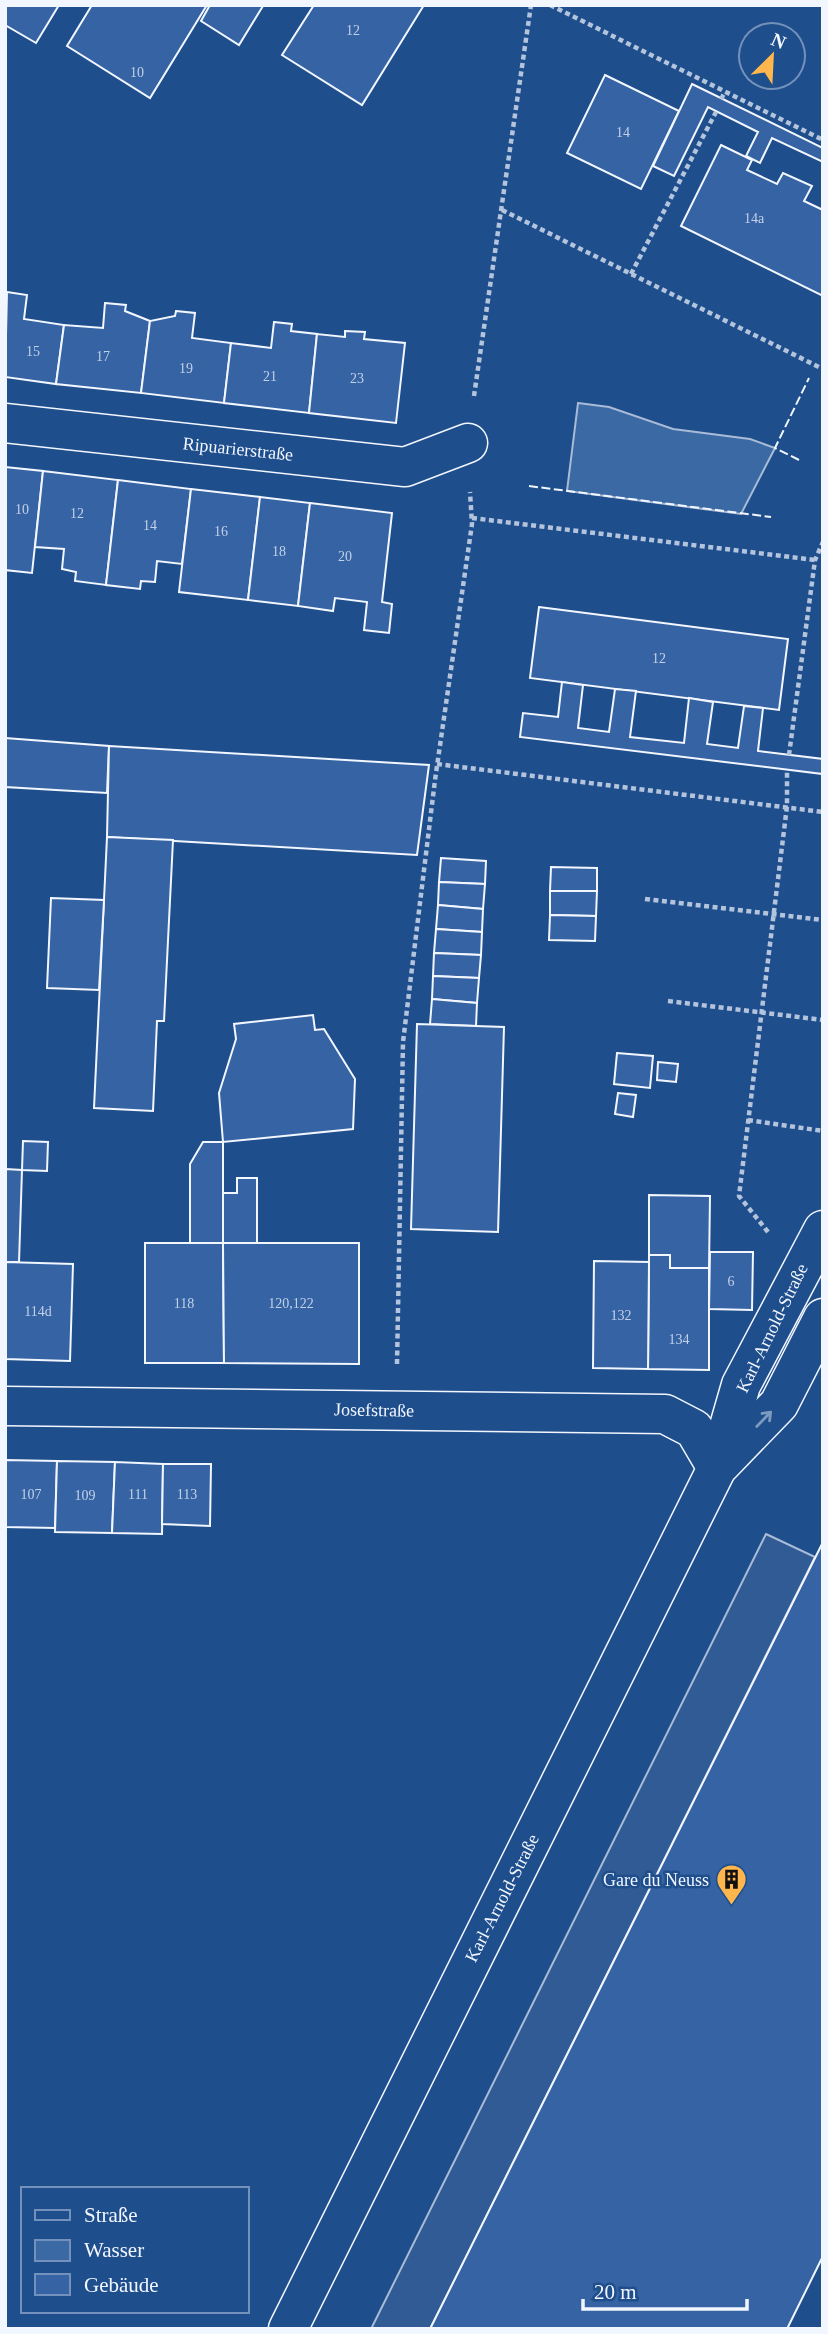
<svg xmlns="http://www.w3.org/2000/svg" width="828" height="2334" font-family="'Times New Roman',serif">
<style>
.parking{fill:#305b95;stroke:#a8bbd7;stroke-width:2}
.water{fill:#3b69a3;stroke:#a8bbd7;stroke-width:2}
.building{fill:#3563a3;stroke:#f2f6ff;stroke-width:2}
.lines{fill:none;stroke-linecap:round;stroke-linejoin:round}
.minor-casing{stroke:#f2f6ff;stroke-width:41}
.path{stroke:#b3c4dc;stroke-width:4.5;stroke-dasharray:5 3.5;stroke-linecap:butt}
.minor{stroke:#1f4e8c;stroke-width:38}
.fence{stroke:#f2f6ff;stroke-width:2;stroke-dasharray:9 3.5;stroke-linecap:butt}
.oneway{stroke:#7e9ac0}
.labels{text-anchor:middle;stroke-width:5;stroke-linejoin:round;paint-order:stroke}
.number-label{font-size:14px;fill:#c3d1e8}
.street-label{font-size:18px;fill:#f2f6ff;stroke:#1f4e8c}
.poi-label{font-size:18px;fill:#f2f6ff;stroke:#1f4e8c;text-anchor:end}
</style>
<rect width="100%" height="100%" fill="#1f4e8c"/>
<path class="parking" d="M766 1534 815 1557 430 2329H371Z"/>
<path class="water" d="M578 403 609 407 673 429 750 439 775 448 741 514 567 491Z"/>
<g class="building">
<path d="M5 5H59L36 43 5 25Z"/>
<path d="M92 5H207L150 98 67 46Z"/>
<path d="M210 5H262L263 6 239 45 201 21Z"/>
<path d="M314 5H424L362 105 282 55Z"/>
<path d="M605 75 679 111 641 189 567 153Z"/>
<path d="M692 84 823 148V162L772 138 760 163 746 156 758 132 708 107 674 176 653 166Z"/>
<path d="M721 145 752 160 747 170 777 184 783 173 812 186 804 201 823 210V296L681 226Z"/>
<path d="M7 292 27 295 24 319 64 325 56 384 5 377Z"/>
<path d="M105 303 126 305 125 311 150 321 141 393 56 384 64 325 103 328Z"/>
<path d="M176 311 195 313 192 338 231 343 224 403 141 393 150 321 175 316Z"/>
<path d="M274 322 292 324 291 331 317 334 309 413 224 403 231 343 271 348Z"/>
<path d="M345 331 365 332 364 339 405 343 396 423 309 413 317 334 345 337Z"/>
<path d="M5 467 43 471 32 573 5 570Z"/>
<path d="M43 471 118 480 106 585 75 581 76 572 62 569 64 549 35 547Z"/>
<path d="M118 480 191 489 182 564 157 561 155 582 141 581 140 589 106 585Z"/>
<path d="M191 489 260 497 248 600 179 592Z"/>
<path d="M260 497 310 503 298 606 248 600Z"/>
<path d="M310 503 392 513 382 602 392 604 389 633 364 630 367 602 335 598 333 611 298 606Z"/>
<path d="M539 607 788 639 779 710 530 678Z"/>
<path d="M562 682 583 685 578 728 609 732 615 689 636 691 630 737 684 743 689 698 713 702 707 744 738 748 744 706 763 708 758 751 823 759V774L520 737 523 713 558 717Z"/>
<path d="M5 738 109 746 107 793 5 787Z"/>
<path d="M109 746 429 765 417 855 107 837Z"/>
<path d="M107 837 173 840 164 1021H157L153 1111 94 1108Z"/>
<path d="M441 858 486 861 485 884 439 882Z"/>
<path d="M551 867 597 868V891H550Z"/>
<path d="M439 882 485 884 483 909 438 905Z"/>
<path d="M550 891H597L596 916 550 915Z"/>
<path d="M51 898 104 900 99 990 47 988Z"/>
<path d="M438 905 483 909 482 932 436 929Z"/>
<path d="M550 915 596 916 595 941 549 940Z"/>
<path d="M436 929 482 932 481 955 434 953Z"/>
<path d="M434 953 481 955 479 978 433 976Z"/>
<path d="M433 976 479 978 477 1003 432 999Z"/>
<path d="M432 999 477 1003 476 1026 430 1024Z"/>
<path d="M313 1015 315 1030 324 1029 355 1079 353 1129 223 1142 219 1093 236 1039 234 1024Z"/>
<path d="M417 1024 504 1027 498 1232 411 1229Z"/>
<path d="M617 1053 653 1056 650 1088 614 1084Z"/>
<path d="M658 1062 678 1064 676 1082 657 1080Z"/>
<path d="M618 1093 636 1095 633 1117 615 1114Z"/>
<path d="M23 1141 48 1142 47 1171 22 1170Z"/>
<path d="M203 1142H223V1243H190V1164Z"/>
<path d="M5 1169 22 1170 19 1262H5Z"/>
<path d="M237 1178H257V1244L223 1243V1193H237Z"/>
<path d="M649 1195 710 1196 709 1268H670V1255H649Z"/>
<path d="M145 1243H223L224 1363H145Z"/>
<path d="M223 1243H359V1364L224 1363Z"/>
<path d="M710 1252H753L752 1310 709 1309Z"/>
<path d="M649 1255H670V1268H709V1370L648 1369Z"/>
<path d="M594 1261 649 1262 648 1369 593 1368Z"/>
<path d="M5 1262 73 1264 70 1361 5 1359Z"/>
<path d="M5 1460 57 1461 55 1528 5 1527Z"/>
<path d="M57 1461 115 1462 112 1533 55 1532Z"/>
<path d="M115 1462 163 1464 162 1534 112 1533Z"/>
<path d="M163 1464H211L210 1526 162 1524Z"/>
<path d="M823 1542V2256L787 2329H430Z"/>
</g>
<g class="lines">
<defs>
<g id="minor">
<path d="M5 423 405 467 468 443"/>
<path d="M5 1406 665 1414 694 1429 717 1468"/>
<path d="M721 1464 779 1404 823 1318"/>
<path d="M288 2329 717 1468 741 1385 823 1230"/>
</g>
</defs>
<use href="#minor" class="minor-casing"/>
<g class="path">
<path d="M550 5 823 140"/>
<path d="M721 99 725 92"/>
<path d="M502 210 823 369"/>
<path d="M631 274 716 112"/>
<path d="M474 396 531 5"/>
<path d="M472 518 815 560"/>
<path d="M789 755 815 560 823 542"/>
<path d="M437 764 823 812"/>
<path d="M645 899 823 920"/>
<path d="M668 1001 823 1020"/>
<path d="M748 1120 823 1131"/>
<path d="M768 1232 739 1196 787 806V770"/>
<path d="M397 1364 403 1042 435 780 472 524 470 492"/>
</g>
<use href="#minor" class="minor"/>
<g class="fence">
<path d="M799 460 775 448 809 378"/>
<path d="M529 486 771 517"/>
</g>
</g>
<defs><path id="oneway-shaft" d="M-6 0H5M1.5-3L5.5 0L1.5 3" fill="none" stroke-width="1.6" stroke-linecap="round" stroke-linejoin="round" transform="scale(1.75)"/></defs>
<use class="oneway" href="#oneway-shaft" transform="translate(764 1419) rotate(-46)"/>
<defs>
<symbol id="building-pin" viewBox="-11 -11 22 30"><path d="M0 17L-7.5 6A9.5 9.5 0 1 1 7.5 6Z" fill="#ffb74d" stroke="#1f4e8c"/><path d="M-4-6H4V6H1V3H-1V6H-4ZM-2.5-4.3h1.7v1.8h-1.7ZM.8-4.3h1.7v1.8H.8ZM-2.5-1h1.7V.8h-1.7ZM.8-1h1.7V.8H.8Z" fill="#111"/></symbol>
</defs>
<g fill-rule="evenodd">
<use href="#building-pin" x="714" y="1862" width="35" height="47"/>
</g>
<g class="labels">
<g class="number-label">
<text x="353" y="35">12</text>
<text x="137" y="77">10</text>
<text x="623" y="137">14</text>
<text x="754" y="223">14a</text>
<text x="33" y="356">15</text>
<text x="103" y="361">17</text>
<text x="186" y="373">19</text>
<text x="270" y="381">21</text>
<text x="357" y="383">23</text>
<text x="22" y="514">10</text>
<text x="77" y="518">12</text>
<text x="150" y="530">14</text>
<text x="221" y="536">16</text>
<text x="279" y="556">18</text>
<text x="345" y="561">20</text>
<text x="659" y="663">12</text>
<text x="731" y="1286">6</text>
<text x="184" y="1308">118</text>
<text x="291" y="1308">120,122</text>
<text x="38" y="1316">114d</text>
<text x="621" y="1320">132</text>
<text x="679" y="1344">134</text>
<text x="31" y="1499">107</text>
<text x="138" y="1499">111</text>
<text x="187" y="1499">113</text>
<text x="85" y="1500">109</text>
</g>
<g class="street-label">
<text transform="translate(238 449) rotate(6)" y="6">Ripuarierstraße</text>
<text transform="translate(772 1328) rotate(-64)" y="6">Karl-Arnold-Straße</text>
<text transform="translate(374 1410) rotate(1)" y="6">Josefstraße</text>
<text transform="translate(502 1898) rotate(-63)" y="6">Karl-Arnold-Straße</text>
</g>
<g class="poi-label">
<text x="709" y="1886">Gare du Neuss</text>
</g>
</g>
<rect width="828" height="2334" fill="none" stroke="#f2f6ff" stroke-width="14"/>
<rect x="21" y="2187" width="228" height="126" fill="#1f4e8c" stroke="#7391ba" stroke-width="2"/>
<rect x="35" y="2210" width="35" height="10" fill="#1f4e8c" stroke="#7391ba" stroke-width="2"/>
<text x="84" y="2222" font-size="21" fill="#f2f6ff">Straße</text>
<rect x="35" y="2240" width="35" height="21" fill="#3b69a3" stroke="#7391ba" stroke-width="2"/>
<text x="84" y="2257" font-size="21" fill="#f2f6ff">Wasser</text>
<rect x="35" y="2274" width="35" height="21" fill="#3563a3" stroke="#7391ba" stroke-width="2"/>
<text x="84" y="2292" font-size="21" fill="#f2f6ff">Gebäude</text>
<g transform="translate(772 56) rotate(24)"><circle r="33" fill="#1f4e8c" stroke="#7391ba" stroke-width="2"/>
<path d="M0-5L12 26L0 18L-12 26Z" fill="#ffb74d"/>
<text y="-10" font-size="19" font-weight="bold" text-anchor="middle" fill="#f2f6ff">N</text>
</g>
<path d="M583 2299v10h164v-10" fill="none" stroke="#f2f6ff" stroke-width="3.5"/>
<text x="594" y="2299" font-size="21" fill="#f2f6ff" stroke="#1f4e8c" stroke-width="5" paint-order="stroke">20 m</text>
</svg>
